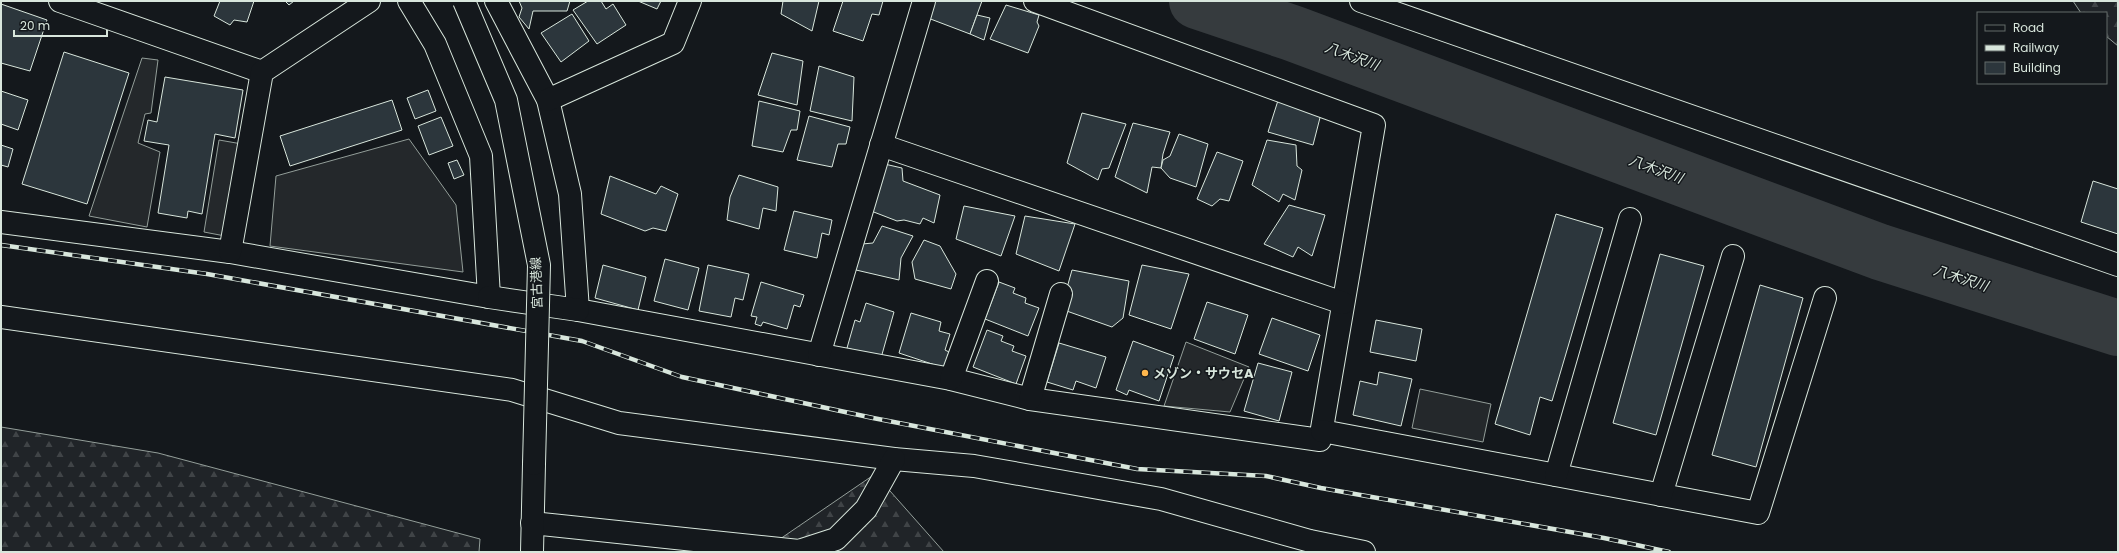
<svg xmlns="http://www.w3.org/2000/svg" width="2119" height="553" font-family="Poppins,'Noto Sans JP',sans-serif">
<style>
.forest{fill:url(#forest-firs);stroke:#939e99}
.parking{fill:#24282b;stroke:#939e99}
.lines{fill:none;stroke-linecap:round;stroke-linejoin:round}
.river{stroke:#363b3e;stroke-width:56}
.building{fill:#2c363c;stroke:#d8e6dc}
.minor-casing{stroke:#d8e6dc;stroke-width:24}
.major-casing{stroke:#d8e6dc;stroke-width:24}
.minor{stroke:#14181c;stroke-width:22}
.major{stroke:#14181c;stroke-width:22}
.rail-casing{stroke:#d8e6dc;stroke-width:4.5}
.rail{stroke:#14181c;stroke-width:3;stroke-dasharray:9;stroke-linecap:butt}
.major-bridge-casing{stroke:#d8e6dc;stroke-width:24;stroke-linecap:butt}
.major-bridge{stroke:#14181c;stroke-width:22}
.poi-dot{fill:#ffb74d;stroke:#14181c;stroke-width:1.5}
.labels{text-anchor:middle;stroke-width:3;stroke-linejoin:round;paint-order:stroke}
.street-label{font-size:13px;fill:#d8e6dc;stroke:#14181c}
.poi-label{font-size:13px;font-weight:bold;fill:#d8e6dc;stroke:#14181c;text-anchor:start}
.water-label{font-size:14px;font-style:italic;fill:#d8e6dc;stroke:#14181c}
</style>
<defs>
<pattern id="forest-firs" width="22" height="20" patternUnits="userSpaceOnUse"><rect width="22" height="20" fill="#202428"/><path d="M5 1l3.5 6h-7zM16 11l3.5 6h-7z" fill="#404447"/></pattern>
</defs>
<rect width="100%" height="100%" fill="#14181c"/>
<g class="forest">
<path d="M2073 1H2118V46L2106 36V13H2081Z"/>
<path d="M1 427 158 453 480 539 479 552H1Z"/>
<path d="M875 474 944 552H761Z"/>
</g>
<g class="parking">
<path d="M142 58 158 60 151 113 145 114 138 143 160 152 147 227 89 216Z"/>
<path d="M409 139 456 205 463 272 270 246 276 176Z"/>
<path d="M219 140 242 144 225 236 204 232Z"/>
<path d="M1186 342 1249 367 1230 412 1164 406Z"/>
<path d="M1420 389 1491 404 1483 442 1412 428Z"/>
</g>
<g class="lines">
<path class="river" d="M1197 1 1292 33 1880 252 2118 328"/>
</g>
<g class="building">
<path d="M220 1H254L247 22 234 20 230 25 214 16Z"/>
<path d="M285 1H294L289 5Z"/>
<path d="M519 1H570L567 11H533L529 29 519 17 522 8Z"/>
<path d="M588 1H601L606 9 613 4 626 25 597 44 573 10Z"/>
<path d="M638 1H661L657 9Z"/>
<path d="M783 1H819L812 31 781 14Z"/>
<path d="M843 1H883L879 15 872 14 863 41 833 31Z"/>
<path d="M924 1H982L970 34 920 15Z"/>
<path d="M1 4 47 20 30 71 1 63Z"/>
<path d="M1006 5 1039 15 1037 22 1039 26 1028 53 990 39Z"/>
<path d="M572 14 589 41 561 62 541 33Z"/>
<path d="M977 15 990 18 984 40 970 34Z"/>
<path d="M64 52 129 73 87 204 22 184Z"/>
<path d="M772 53 803 61 797 105 758 95Z"/>
<path d="M819 66 854 77 852 121 810 111Z"/>
<path d="M165 77 243 90 235 138 215 134 202 214 188 211 187 218 158 213 169 145 144 141 148 120 157 122Z"/>
<path d="M428 90 436 111 415 119 407 98Z"/>
<path d="M1 91 28 100 18 130 1 124Z"/>
<path d="M1281 91 1323 106 1313 145 1268 132Z"/>
<path d="M392 100 402 130 290 166 280 136Z"/>
<path d="M759 101 800 111 797 130H791L783 152 752 146Z"/>
<path d="M1082 113 1126 124 1109 168 1102 169 1098 180 1067 163Z"/>
<path d="M809 116 850 127 846 144H838L832 167 797 160Z"/>
<path d="M441 117 453 146 429 155 418 126Z"/>
<path d="M1133 123 1170 132 1163 154 1161 168 1152 167 1147 193 1115 177Z"/>
<path d="M1179 134 1208 144 1196 187 1170 178 1161 168 1163 160 1170 156Z"/>
<path d="M1267 140 1296 145 1297 166 1302 170 1295 200 1283 194 1279 202 1252 185Z"/>
<path d="M1 145 13 149 8 167 1 165Z"/>
<path d="M1217 152 1243 161 1229 201 1220 199 1212 206 1197 199Z"/>
<path d="M457 160 464 175 454 179 448 163Z"/>
<path d="M880 163 902 168 903 181 940 195 934 223 923 218 920 224 904 220 897 221 866 209Z"/>
<path d="M739 175 778 187 776 211 763 208 759 229 727 220 730 197Z"/>
<path d="M610 176 656 194 661 186 678 194 666 231 653 228 645 231 601 214Z"/>
<path d="M2093 181 2118 189V234L2081 222Z"/>
<path d="M1289 205 1325 215 1312 256 1298 247 1293 257 1264 244Z"/>
<path d="M964 206 1015 216 1001 256 956 239Z"/>
<path d="M794 211 832 220 829 235 822 233 817 258 784 250Z"/>
<path d="M1556 214 1603 228 1552 401 1540 397 1530 435 1495 424Z"/>
<path d="M1025 216 1075 224 1059 271 1016 254Z"/>
<path d="M882 226 913 236 901 258 899 280 856 270 862 244 873 243Z"/>
<path d="M924 240 940 246 956 274 951 289 915 279 912 262Z"/>
<path d="M1660 254 1704 266 1656 435 1613 423Z"/>
<path d="M665 259 699 268 688 310 654 301Z"/>
<path d="M603 265 646 277 638 310 595 298Z"/>
<path d="M708 265 749 274 743 300 735 298 731 317 699 311Z"/>
<path d="M1142 265 1189 274 1171 329 1129 315Z"/>
<path d="M1072 270 1129 281 1123 318 1112 327 1061 309Z"/>
<path d="M761 282 804 295 800 307 794 305 787 329 763 322 761 326 755 324 757 317 751 316Z"/>
<path d="M999 282 1015 288 1013 293 1026 298 1025 303 1039 308 1028 336 985 319Z"/>
<path d="M1760 285 1803 298 1756 467 1712 455Z"/>
<path d="M1207 302 1248 315 1235 354 1194 339Z"/>
<path d="M866 303 894 312 881 358 847 348 855 320 860 322Z"/>
<path d="M911 313 941 322 939 331 950 334 945 350 949 352 944 368 899 353Z"/>
<path d="M1272 318 1320 335 1308 371 1259 354Z"/>
<path d="M1376 320 1422 329 1416 361 1370 352Z"/>
<path d="M987 330 1003 336 1001 341 1014 346 1012 351 1026 356 1016 384 973 367Z"/>
<path d="M1133 341 1174 356 1159 401 1129 390 1127 395 1116 390Z"/>
<path d="M1059 343 1106 357 1096 388 1076 381 1073 390 1047 382Z"/>
<path d="M1258 363 1292 372 1279 421 1244 411Z"/>
<path d="M1379 372 1412 379 1401 426 1353 415 1360 381 1377 385Z"/>
</g>
<g class="lines">
<defs>
<g id="minor">
<path d="M60 1 262 72"/>
<path d="M496 1 548 100 570 194 578 310 951 379 1030 399 1320 440 1374 125 1035 1"/>
<path d="M1361 1 2118 265"/>
<path d="M548 100 673 43 690 1"/>
<path d="M881 145 1343 303"/>
<path d="M1 222 230 252 489 297 481 156 435 44 409 1"/>
<path d="M230 252 262 72 369 1"/>
<path d="M489 297 578 310"/>
<path d="M1 317 512 390 619 423 894 459 974 466 1161 499 1310 541 1364 552"/>
<path d="M819 355 924 1"/>
<path d="M951 379 987 281"/>
<path d="M1030 399 1061 294"/>
<path d="M1322 431 1758 513 1825 298"/>
<path d="M1556 475 1630 219"/>
<path d="M1661 495 1733 256"/>
<path d="M532 523 799 551 836 539 866 509 894 459"/>
</g>
<path id="major" d="M532 552 534 464"/>
</defs>
<use href="#minor" class="minor-casing"/>
<use href="#major" class="major-casing"/>
<use href="#minor" class="minor"/>
<use href="#major" class="major"/>
<defs>
<path id="rail" d="M1 245 207 274 582 341 682 377 873 418 1137 469 1266 476 1321 488 1604 538 1669 552"/>
</defs>
<use href="#rail" class="rail-casing"/>
<use href="#rail" class="rail"/>
<defs>
<path id="major-bridge" d="M464 1 506 100 539 265 534 464"/>
</defs>
<use href="#major-bridge" class="major-bridge-casing"/>
<use href="#major-bridge" class="major-bridge"/>
</g>
<circle class="poi-dot" cx="1145" cy="373" r="4"/>
<g class="labels">
<g class="street-label">
<text transform="translate(536 283) rotate(-92)" y="5">宮古港線</text>
</g>
<g class="poi-label">
<text x="1153" y="378">メゾン・サウセA</text>
</g>
<g class="water-label">
<text transform="translate(1352 56) rotate(20)" y="5">八木沢川</text>
<text transform="translate(1656 169) rotate(20)" y="5">八木沢川</text>
<text transform="translate(1961 278) rotate(18)" y="5">八木沢川</text>
</g>
</g>
<rect width="2119" height="553" fill="none" stroke="#d8e6dc" stroke-width="4"/>
<rect x="1977" y="12" width="130" height="72" fill="#14181c" stroke="#626a69"/>
<rect x="1985" y="25" width="20" height="6" fill="#14181c" stroke="#626a69"/>
<text x="2013" y="32" font-size="12" fill="#d8e6dc">Road</text>
<rect x="1985" y="45" width="20" height="6" fill="#d8e6dc" stroke="#626a69"/>
<text x="2013" y="52" font-size="12" fill="#d8e6dc">Railway</text>
<rect x="1985" y="62" width="20" height="12" fill="#2c363c" stroke="#626a69"/>
<text x="2013" y="72" font-size="12" fill="#d8e6dc">Building</text>
<path d="M14 30v6h93v-6" fill="none" stroke="#d8e6dc" stroke-width="2"/>
<text x="20" y="30" font-size="12" fill="#d8e6dc" stroke="#14181c" stroke-width="3" paint-order="stroke">20 m</text>
</svg>
